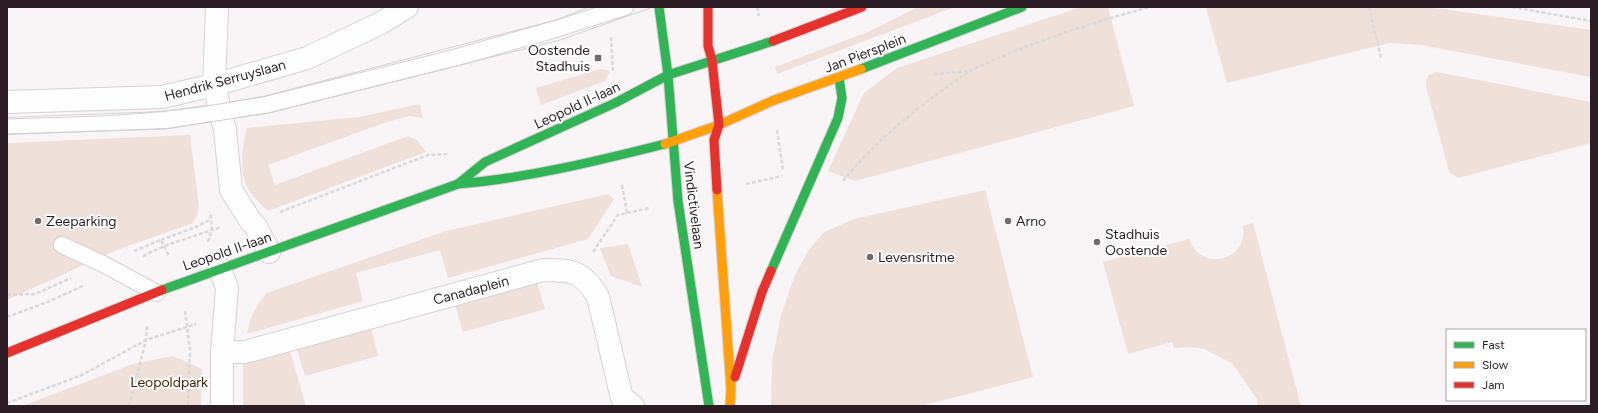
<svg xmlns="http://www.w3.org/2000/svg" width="1598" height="413" font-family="Figtree,sans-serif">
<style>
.green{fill:#efe0d9}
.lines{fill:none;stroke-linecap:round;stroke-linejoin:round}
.lane-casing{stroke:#d9d0d3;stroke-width:18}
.street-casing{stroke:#d9d0d3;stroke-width:24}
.fast-casing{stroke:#d9d0d3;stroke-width:11}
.slow-casing{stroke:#d9d0d3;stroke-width:11}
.jam-casing{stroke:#d9d0d3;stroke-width:11}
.path{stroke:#dbd9da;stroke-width:2.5;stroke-dasharray:4 2;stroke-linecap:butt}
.lane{stroke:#fefefe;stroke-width:16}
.street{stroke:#fefefe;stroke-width:22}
.fast{stroke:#30b455;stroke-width:9}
.slow{stroke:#ff9f0a;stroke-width:9}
.jam{stroke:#e5322d;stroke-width:9}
.tram{stroke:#d2d0d1;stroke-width:1}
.poi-dot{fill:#73696d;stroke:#fff;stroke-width:1.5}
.labels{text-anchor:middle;stroke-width:4;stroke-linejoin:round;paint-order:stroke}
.poi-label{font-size:14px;fill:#2b1d23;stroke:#fff;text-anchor:start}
.street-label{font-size:14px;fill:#2b1d23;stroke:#fff}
.park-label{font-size:14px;fill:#452105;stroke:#fff}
</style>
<rect width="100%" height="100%" fill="#f9f5f7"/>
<g class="green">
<path d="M918 7H955L777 74 775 67 868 32Z"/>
<path d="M1081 7H1108L1134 106 855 181 828 171 864 93 897 68Z"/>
<path d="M1216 7H1428L1591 30V77L1421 45 1389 43 1227 83 1206 8Z"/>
<path d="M600 69 610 71 605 81 541 105 536 88Z"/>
<path d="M1437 72 1591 102V143L1458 178 1449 172 1426 86V80L1429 75Z"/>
<path d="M420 104 423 118 409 116 381 124 268 165 275 185 408 136 418 141 426 152 268 211C261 204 252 196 247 187 239 172 242 145 247 128L359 117Z"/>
<path d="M190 135 199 207 197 215 193 223 117 250 7 300V143Z"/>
<path d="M985 190 1033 377 921 406H771L772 362 781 315 795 275 808 251 824 232 854 219Z"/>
<path d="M608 194 614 199 588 239 448 278 440 250 356 273 363 301 247 334C250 318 255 306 267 293L446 231Z"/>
<path d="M1253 223 1301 406H1258L1257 399 1232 363 1204 349 1191 347 1174 348 1172 342 1128 354 1103 262 1189 239C1202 273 1248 261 1243 226Z"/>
<path d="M628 244 642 287 611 276 600 248Z"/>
<path d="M537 282 545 309 463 332 455 305Z"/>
<path d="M371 328 378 356 305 376 297 349Z"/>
<path d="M290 351 306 406H243V364Z"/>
<path d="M173 356 202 369 201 406H22L133 364Z"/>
</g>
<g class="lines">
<defs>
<g id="lane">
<path d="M7 126 165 120 266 105 454 58 556 29 625 7"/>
<path d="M62 245 103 264 157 293"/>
</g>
<g id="street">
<path d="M217 7 214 85 225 130 231 190 250 220 256 227 269 252"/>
<path d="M7 102 162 97 214 85 307 58 381 23 407 7"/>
<path d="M220 269 227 288 222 352V406"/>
<path d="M222 352H245L543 270C572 270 583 271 598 297L622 398 633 406"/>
</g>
<g id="fast">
<path d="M659 7 668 75 678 201 709 406"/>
<path d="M861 69 1022 7"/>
<path d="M458 184 485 162 615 103 668 75 773 41"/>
<path d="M771 271 838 118 842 98 839 78"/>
<path d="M162 290 458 184C528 178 597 161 665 144"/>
</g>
<g id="slow">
<path d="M665 144 719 125 772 101 861 69"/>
<path d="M717 190 731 389 730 406"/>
</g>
<g id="jam">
<path d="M708 7V46L712 60 719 125 714 140 717 190"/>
<path d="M773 41 862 7"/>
<path d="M7 353 162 290"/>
<path d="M735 377 762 292 771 271"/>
</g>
</defs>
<use href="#lane" class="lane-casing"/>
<use href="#street" class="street-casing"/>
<use href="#fast" class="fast-casing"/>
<use href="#slow" class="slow-casing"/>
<use href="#jam" class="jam-casing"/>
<g class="path">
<path d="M757 7 759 16"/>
<path d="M1369 7 1381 58"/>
<path d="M1512 7 1591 21"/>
<path d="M611 37 613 72"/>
<path d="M934 74 971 71"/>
<path d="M777 130 783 170"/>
<path d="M843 181C872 145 909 114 947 87 955 82 963 75 972 70 1028 43 1090 23 1150 7"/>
<path d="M746 184 782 176"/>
<path d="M622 185 627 213"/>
<path d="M280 212 428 155 448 154"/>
<path d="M161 240 196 227 211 219"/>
<path d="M208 242 212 229 210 212"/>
<path d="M134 251 161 240 169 256"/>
<path d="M593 252 618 215 650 208"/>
<path d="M143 256 164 246 221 227"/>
<path d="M7 295 35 294 71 278"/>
<path d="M185 311 190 349 188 406"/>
<path d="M7 317 50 301 85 285"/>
<path d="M7 403 82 375 146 340 196 324"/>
<path d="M129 406 146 340 147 326"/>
</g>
<use href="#lane" class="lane"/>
<use href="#street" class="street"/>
<use href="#fast" class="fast"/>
<use href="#slow" class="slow"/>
<use href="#jam" class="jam"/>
<g class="tram">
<path d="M7 119C60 117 113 117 165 111 199 108 232 102 265 96L556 20 589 7"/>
<path d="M7 134 166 129 268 113 560 40 653 7"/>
</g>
</g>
<g class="poi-dot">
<rect x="594" y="54" width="8" height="8" rx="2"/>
<circle cx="38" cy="221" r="4"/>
<circle cx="1008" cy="221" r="4"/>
<circle cx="1097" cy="242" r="4"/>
<circle cx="870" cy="257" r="4"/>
</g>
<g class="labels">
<g class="poi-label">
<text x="590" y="55" text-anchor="end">Oostende<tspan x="590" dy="16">Stadhuis</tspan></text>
<text x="46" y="226">Zeeparking</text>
<text x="1016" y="226">Arno</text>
<text x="1105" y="239">Stadhuis<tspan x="1105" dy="16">Oostende</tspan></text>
<text x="878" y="262">Levensritme</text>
</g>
<g class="street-label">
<text transform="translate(865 53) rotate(-21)" y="5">Jan Piersplein</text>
<text transform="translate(225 80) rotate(-15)" y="5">Hendrik Serruyslaan</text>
<text transform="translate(577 105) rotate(-25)" y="5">Leopold II-laan</text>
<text transform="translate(694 205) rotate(83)" y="5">Vindictivelaan</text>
<text transform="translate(227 251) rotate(-19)" y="5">Leopold II-laan</text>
<text transform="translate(471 290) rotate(-15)" y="5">Canadaplein</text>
</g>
<g class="park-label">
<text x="169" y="387">Leopoldpark</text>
</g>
</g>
<rect width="1598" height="413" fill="none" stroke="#2b1d23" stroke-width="16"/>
<rect x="1446" y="329" width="140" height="72" fill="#ffffff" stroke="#aaa5a7"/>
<rect x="1454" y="342" width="20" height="6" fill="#30b455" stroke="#aaa5a7"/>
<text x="1482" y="349" font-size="12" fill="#2b1d23">Fast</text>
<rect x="1454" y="362" width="20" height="6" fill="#ff9f0a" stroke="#aaa5a7"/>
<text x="1482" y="369" font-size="12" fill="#2b1d23">Slow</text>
<rect x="1454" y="382" width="20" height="6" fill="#e5322d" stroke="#aaa5a7"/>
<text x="1482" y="389" font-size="12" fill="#2b1d23">Jam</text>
</svg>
